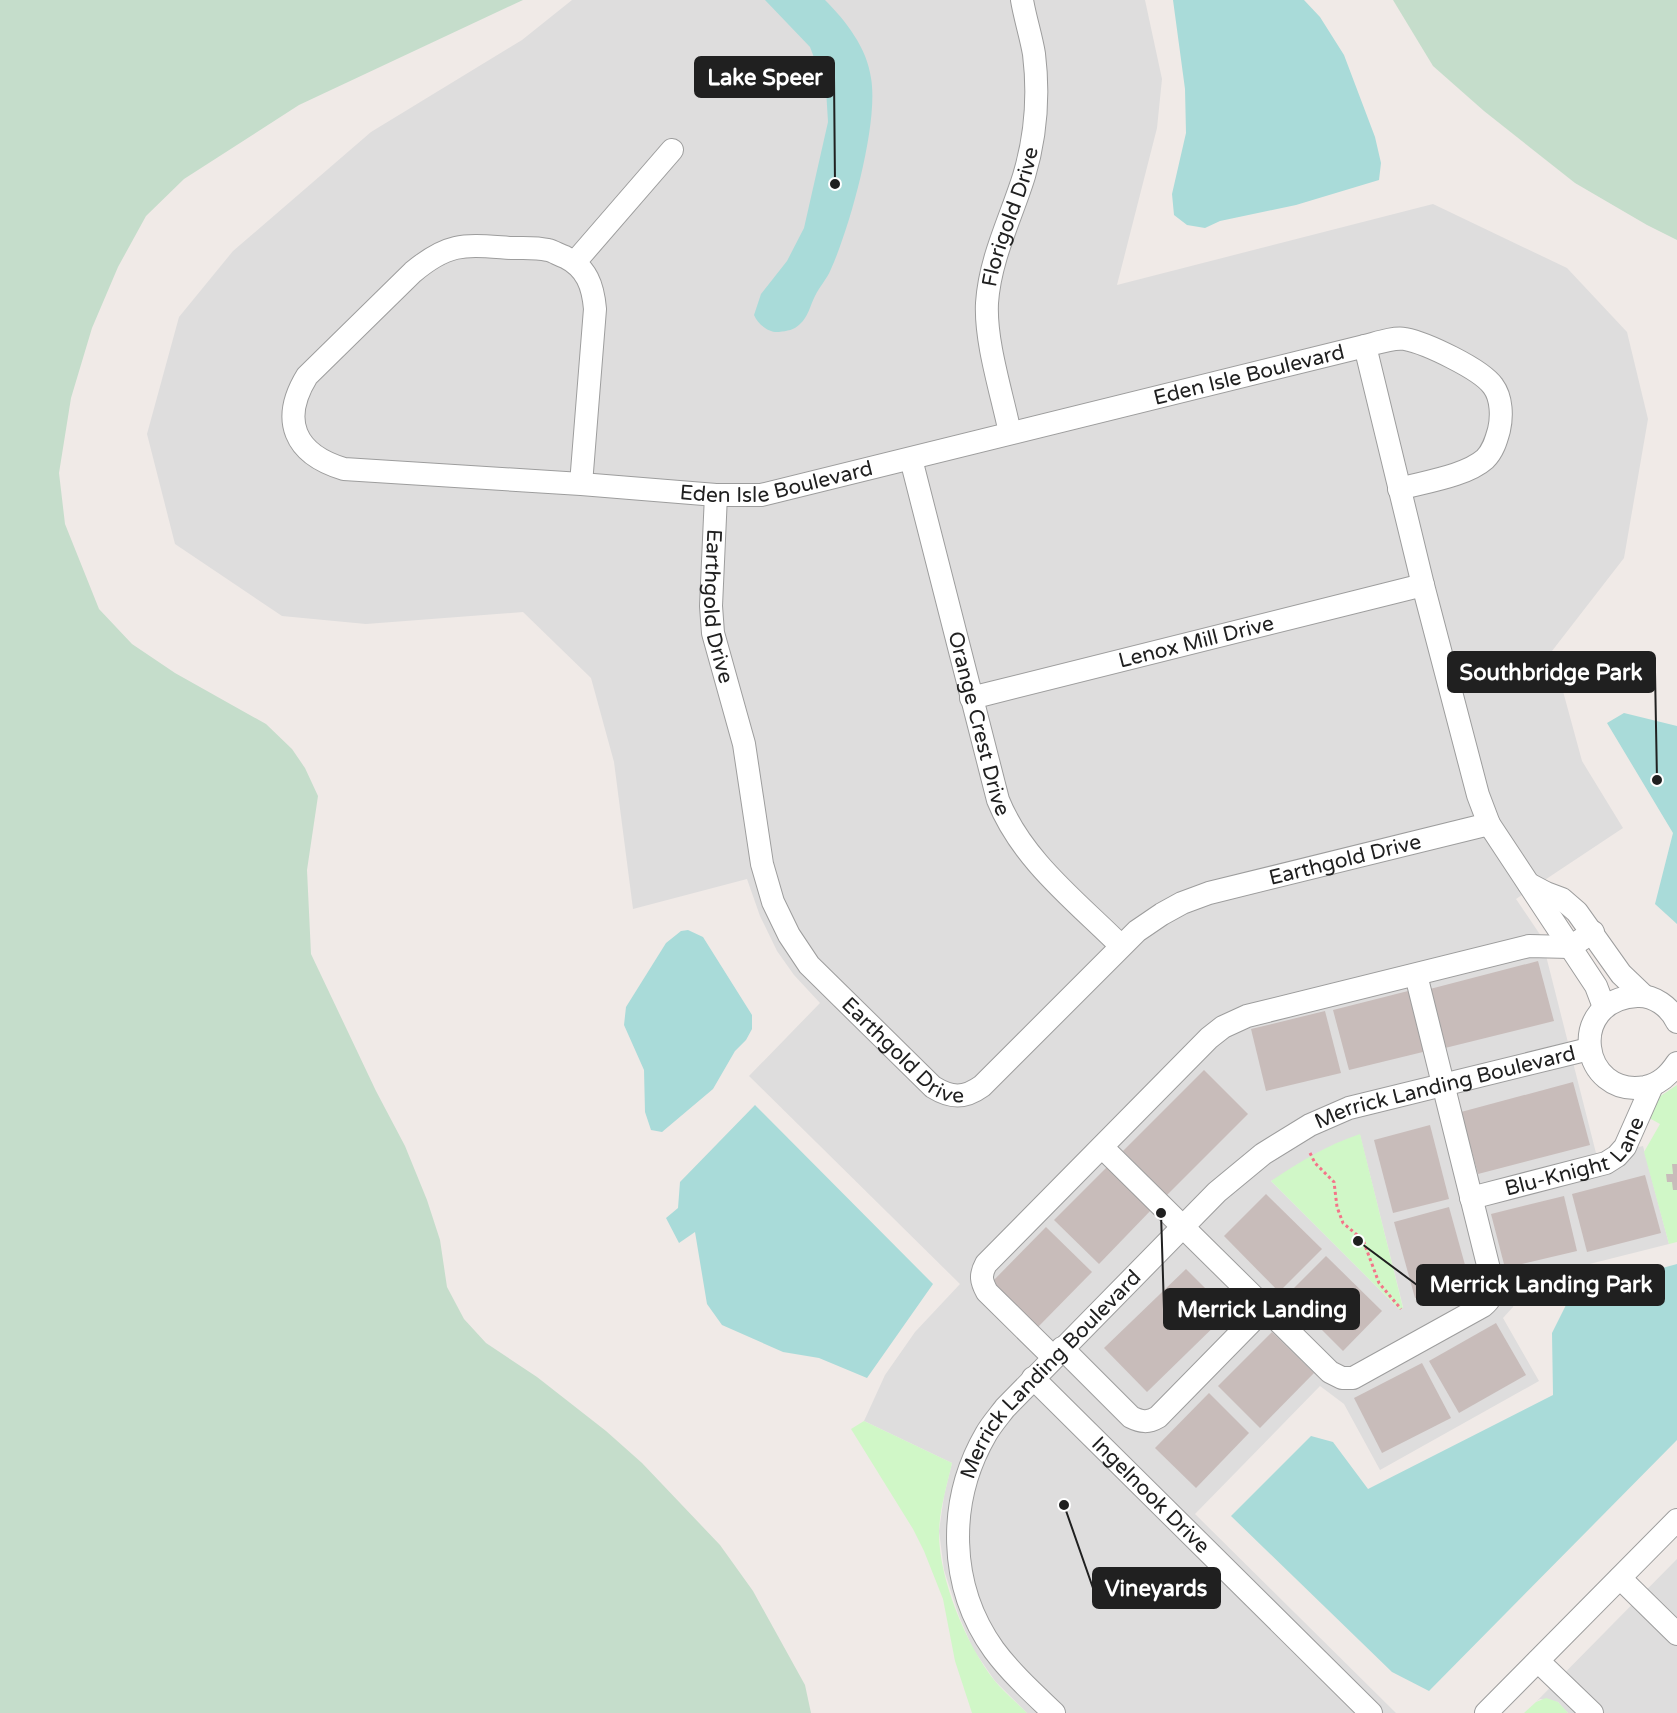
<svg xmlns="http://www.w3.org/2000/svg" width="1677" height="1713" font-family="'Varela Round',sans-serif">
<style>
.residential{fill:#dedddd;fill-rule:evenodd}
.wetland{fill:#c5ddcb}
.park{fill:#d0f7c7}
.water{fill:#a9dbd9}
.building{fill:#c8bcba}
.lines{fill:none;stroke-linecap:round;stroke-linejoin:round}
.minor-casing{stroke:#9d9d9d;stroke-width:24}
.path{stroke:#f47489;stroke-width:3;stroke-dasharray:3 3;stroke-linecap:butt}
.minor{stroke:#fff;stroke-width:22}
.labels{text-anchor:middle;stroke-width:4.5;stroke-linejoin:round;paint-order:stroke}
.street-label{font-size:21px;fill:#202020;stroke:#fff}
.leader{fill:none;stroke:#202020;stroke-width:2}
.callout-dot{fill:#202020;stroke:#fff;stroke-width:2}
.callout{fill:#202020;stroke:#202020;stroke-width:2}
.callout-label{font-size:22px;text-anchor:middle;font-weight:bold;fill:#fff}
</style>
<rect width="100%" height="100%" fill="#f0eae7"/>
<g class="residential">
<path d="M572 0H1145L1162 79 1157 128 1117 285 1433 204 1567 268 1627 332 1648 419 1624 558 1552 651 1582 761 1623 828 1516 899 1541 936 1597 1157 1643 1146 1669 1244 1514 1283 1516 1298 1513 1307 1503 1318 1539 1381 1380 1470 1344 1404 1320 1386 1195 1514 1396 1713H1027L995 1681 973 1649 959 1616 944 1570 939 1531 944 1496 952 1463 864 1421 885 1375 915 1332 960 1284 749 1076 820 1003 794 975 777 951 760 916 747 879 633 909 614 762 591 678 523 612 366 624 282 616 175 544 147 434 179 317 233 251 371 132 522 40ZM1360 1135 1403 1307 1399 1309 1271 1181Z"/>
<path d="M1677 1559V1713H1568L1558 1702 1540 1699 1536 1702Z"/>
</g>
<g class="wetland">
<path d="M0 0H523L299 105 184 179 146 216 118 267 92 328 71 398 59 473 65 524 99 609 132 644 175 673 266 724 292 749 305 768 318 796 307 870 311 954 376 1091 405 1146 427 1200 440 1240 447 1287 464 1319 486 1343 537 1377 606 1431 642 1463 720 1545 753 1591 805 1685 811 1713H0Z"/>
<path d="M1393 0H1677V240L1647 225 1575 183 1484 111 1433 66Z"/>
</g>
<g class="park">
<path d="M1677 1085V1242L1669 1244 1644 1152 1660 1124 1651 1119 1649 1114 1659 1097Z"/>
<path d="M1360 1134 1403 1308 1399 1309 1271 1181C1299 1162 1327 1145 1360 1134Z"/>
<path d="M864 1421 952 1463C947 1485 940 1508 939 1531 938 1577 966 1644 994 1680 1004 1692 1016 1702 1027 1713H972L955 1661 943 1599 924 1551 913 1529 851 1429Z"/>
<path d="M1546 1698 1558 1702 1568 1713H1524L1536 1702Z"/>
</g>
<g class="water">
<path d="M765 0H825C846 21 867 48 871 78 879 123 850 227 831 269 827 279 819 287 815 296 810 306 808 317 800 324 794 330 787 331 779 332 768 333 758 324 754 315L761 294 787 261 804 228 828 122 826 89 810 47Z"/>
<path d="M1173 0H1304L1320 17 1344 55 1375 137 1381 163 1379 180 1296 205 1220 221 1205 228 1187 225 1174 215 1172 194 1186 133 1185 89Z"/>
<path d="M1624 713 1677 726V924L1655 904 1673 833 1607 723Z"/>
<path d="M688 930 703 937 752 1015V1029L746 1040 735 1051 713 1089 662 1132 651 1130 645 1112 644 1070 624 1025 626 1007 666 943 681 931Z"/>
<path d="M755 1105 933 1284 867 1378 819 1358 783 1352 722 1325 707 1304 695 1232 679 1243 666 1218 678 1208 680 1182Z"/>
<path d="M1677 1264V1440L1429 1691 1392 1672 1231 1516 1311 1436 1333 1442 1368 1489 1553 1395 1552 1333 1566 1305 1585 1289Z"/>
</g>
<g class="building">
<path d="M1538 961 1554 1021 1445 1048 1430 989Z"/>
<path d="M1412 990 1427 1051 1349 1070 1333 1010Z"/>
<path d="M1325 1011 1341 1073 1266 1091 1251 1029Z"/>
<path d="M1204 1070 1248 1114 1167 1195 1123 1151Z"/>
<path d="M1573 1082 1590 1145 1478 1174 1461 1112Z"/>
<path d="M1430 1125 1449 1199 1393 1213 1374 1140Z"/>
<path d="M1672 1164H1677V1190H1673L1672 1182H1667L1666 1174H1673Z"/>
<path d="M1109 1165 1153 1208 1099 1264 1054 1220Z"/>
<path d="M1645 1175 1661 1233 1587 1252 1572 1194Z"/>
<path d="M1266 1194 1322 1249 1279 1292 1224 1236Z"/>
<path d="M1564 1196 1577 1251 1505 1268 1491 1214Z"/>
<path d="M1449 1207 1470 1283 1415 1298 1394 1222Z"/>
<path d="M1046 1227 1092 1272 1038 1327 992 1282Z"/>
<path d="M1326 1256 1382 1311 1343 1351 1287 1295Z"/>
<path d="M1186 1269 1229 1312 1147 1392 1104 1348Z"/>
<path d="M1496 1323 1526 1375 1459 1413 1429 1361Z"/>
<path d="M1272 1332 1314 1373 1260 1428 1218 1386Z"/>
<path d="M1422 1363 1451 1418 1382 1453 1354 1398Z"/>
<path d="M1209 1393 1249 1433 1196 1488 1155 1448Z"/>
</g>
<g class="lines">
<defs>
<g id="minor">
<path d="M575 262 672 150"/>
<path d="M1365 346 1423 585 1478 795 1489 824 1596 986 1604 1007"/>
<path id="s1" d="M1010 433C1002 394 985 342 987 303 990 258 1011 218 1024 176 1036 136 1039 95 1034 54 1031 36 1025 18 1022 0"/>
<path id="s2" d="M911 459 998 800C1022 860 1076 901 1121 946"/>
<path id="s3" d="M581 484 595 309C593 286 587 268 565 257 559 255 553 251 548 250 536 247 523 248 511 248 466 245 450 241 413 272L307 376C280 420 294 454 344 469L581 484 716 495H761L1365 346C1377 343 1393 337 1405 339 1426 343 1481 369 1493 386 1502 398 1502 417 1499 430 1496 441 1493 451 1485 459 1466 476 1424 482 1399 489"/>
<path id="s4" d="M716 495 711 606 713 633 744 744 762 864 773 902 789 935 809 965 933 1087C951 1098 964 1099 982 1086L1137 931 1162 914 1182 903 1209 893 1489 824"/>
<path id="s5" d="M971 698 1423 585"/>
<path d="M1529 884 1546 893 1562 899 1577 912 1621 974 1644 996"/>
<path d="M1677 1022C1670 1007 1654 995 1637 996 1566 1000 1580 1098 1645 1087 1660 1084 1669 1075 1677 1063"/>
<path d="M1102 1147 1330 1372 1342 1378H1353L1483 1306C1490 1300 1493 1295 1493 1285L1416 975"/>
<path id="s6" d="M1471 1198 1606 1163 1617 1156 1625 1147 1652 1086"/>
<path d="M1062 1348 1131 1417C1141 1422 1148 1423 1158 1417L1265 1308"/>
<path d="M1053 1357 987 1292C981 1281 980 1275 986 1264L1209 1038 1223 1027 1247 1016 1529 946 1570 947 1593 932"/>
<path id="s7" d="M1033 1378 1371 1713"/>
<path d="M1620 1578 1677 1634"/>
<path d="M1538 1661 1592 1713"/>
<path id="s8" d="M1054 1713C1033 1693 1011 1673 994 1650 948 1586 947 1501 986 1434 991 1425 999 1416 1005 1408L1217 1192 1263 1154 1310 1125 1349 1108 1589 1049"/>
<path d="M1486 1713 1677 1520"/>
</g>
</defs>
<use href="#minor" class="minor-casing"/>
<path class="path" d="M1310 1153 1315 1163 1334 1182 1337 1207 1343 1223 1363 1240 1379 1283 1401 1309"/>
<use href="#minor" class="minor"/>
</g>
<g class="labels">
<g class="street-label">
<text dy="7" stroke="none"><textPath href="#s1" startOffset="222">Florigold Drive</textPath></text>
<text dy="7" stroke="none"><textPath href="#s3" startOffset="1590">Eden Isle Boulevard</textPath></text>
<text dy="7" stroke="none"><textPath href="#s3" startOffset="1104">Eden Isle Boulevard</textPath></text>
<text dy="7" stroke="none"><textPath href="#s4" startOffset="112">Earthgold Drive</textPath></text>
<text dy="7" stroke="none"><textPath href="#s5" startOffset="232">Lenox Mill Drive</textPath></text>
<text dy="7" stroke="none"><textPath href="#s2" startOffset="273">Orange Crest Drive</textPath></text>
<text dy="7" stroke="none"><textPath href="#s4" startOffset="1155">Earthgold Drive</textPath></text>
<text dy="7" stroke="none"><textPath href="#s4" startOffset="616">Earthgold Drive</textPath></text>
<text dy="7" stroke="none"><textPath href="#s8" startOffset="906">Merrick Landing Boulevard</textPath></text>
<text dy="7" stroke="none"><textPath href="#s6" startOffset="116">Blu-Knight Lane</textPath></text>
<text dy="7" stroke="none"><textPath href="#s8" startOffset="402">Merrick Landing Boulevard</textPath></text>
<text dy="7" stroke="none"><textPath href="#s7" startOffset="166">Ingelnook Drive</textPath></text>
</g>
</g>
<path class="leader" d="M835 184L834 77M1657 780L1655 672M1358 1241L1417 1285M1161 1213L1164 1309M1064 1505L1093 1588"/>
<g class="callout-dot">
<circle cx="835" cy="184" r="6"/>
<circle cx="1657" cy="780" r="6"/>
<circle cx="1358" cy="1241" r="6"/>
<circle cx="1161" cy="1213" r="6"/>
<circle cx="1064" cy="1505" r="6"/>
</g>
<g class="callout">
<rect x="695" y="57" width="139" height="40" rx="6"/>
<rect x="1448" y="652" width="207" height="40" rx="6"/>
<rect x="1417" y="1265" width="247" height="40" rx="6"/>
<rect x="1164" y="1289" width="195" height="40" rx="6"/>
<rect x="1093" y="1568" width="127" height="40" rx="6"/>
</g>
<g class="callout-label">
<text x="765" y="85">Lake Speer</text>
<text x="1551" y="680">Southbridge Park</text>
<text x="1541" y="1292">Merrick Landing Park</text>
<text x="1262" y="1317">Merrick Landing</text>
<text x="1156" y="1596">Vineyards</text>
</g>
</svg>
